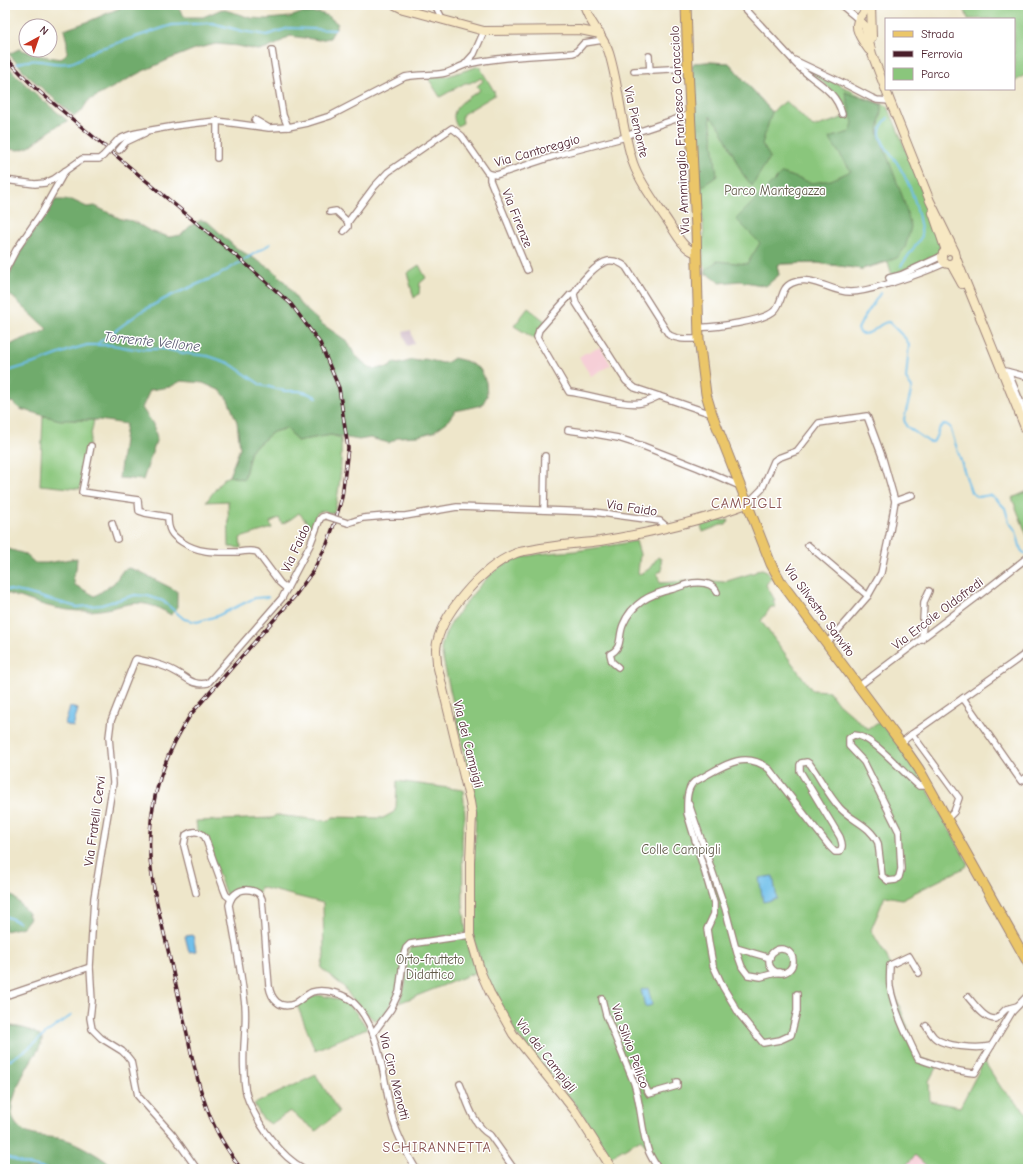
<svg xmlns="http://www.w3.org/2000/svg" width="1033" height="1174" font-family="'Comic Neue',sans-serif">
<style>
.built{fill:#f6cfd7}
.industrial{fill:#d1bdc9}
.green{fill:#8ac67c;stroke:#6a7254}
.forest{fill:#6fab6c;stroke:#5c654c}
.water{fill:#6fbfea;stroke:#5c6f8a}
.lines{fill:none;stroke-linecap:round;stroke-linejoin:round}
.stream{stroke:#6fbfea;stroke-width:2}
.street-casing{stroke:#9c827a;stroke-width:8}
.secondary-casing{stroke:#9c827a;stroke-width:10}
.primary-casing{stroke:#9c827a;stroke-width:11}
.street{stroke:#fff;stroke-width:5.5}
.secondary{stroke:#f7e8c3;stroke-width:8}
.primary{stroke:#ebc669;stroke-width:9}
.rail-casing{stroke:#4a1f2b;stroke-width:3.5}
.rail{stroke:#fff;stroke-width:2;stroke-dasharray:6;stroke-linecap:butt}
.street-bridge-casing{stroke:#9c827a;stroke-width:8;stroke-linecap:butt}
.street-bridge{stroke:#fff;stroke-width:5.5}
.labels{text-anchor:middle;stroke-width:3;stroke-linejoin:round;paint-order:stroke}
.street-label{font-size:13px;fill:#4a1f2b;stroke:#fff}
.park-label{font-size:13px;fill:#605947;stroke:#fff}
.water-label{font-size:14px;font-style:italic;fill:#57576e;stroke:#fff}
.neighbourhood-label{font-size:14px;letter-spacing:1px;fill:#88514f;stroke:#fff}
</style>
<rect width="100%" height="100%" fill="#fff"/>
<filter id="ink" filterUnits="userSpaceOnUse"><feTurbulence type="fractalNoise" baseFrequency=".025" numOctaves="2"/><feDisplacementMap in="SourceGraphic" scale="8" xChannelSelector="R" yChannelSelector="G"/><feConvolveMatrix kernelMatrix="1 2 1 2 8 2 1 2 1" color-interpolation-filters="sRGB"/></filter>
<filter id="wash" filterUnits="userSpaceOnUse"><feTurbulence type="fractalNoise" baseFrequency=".012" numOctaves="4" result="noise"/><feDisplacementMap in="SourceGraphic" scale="16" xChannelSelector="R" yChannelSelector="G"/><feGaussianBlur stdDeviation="0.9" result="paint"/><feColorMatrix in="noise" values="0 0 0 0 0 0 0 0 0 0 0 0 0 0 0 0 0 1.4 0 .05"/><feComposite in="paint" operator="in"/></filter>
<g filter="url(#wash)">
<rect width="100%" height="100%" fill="#eee6ca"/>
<g class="built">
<path d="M601 347 611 365 591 376 579 358 583 354Z"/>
<path d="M915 1155 930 1169H903Z"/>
</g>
<path class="industrial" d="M411 330 414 344 407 346 403 332Z"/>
<g class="green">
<path d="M963 5H1028V73L1014 82V19H968Z"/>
<path d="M708 62 729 63 772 112 786 101 813 127 837 120 845 116C845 95 815 77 801 65L861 96 888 106 923 193 935 235 940 245 939 251 936 255 892 275 888 262 862 269 817 263 780 264 777 265 779 275 765 281 705 274V267L702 263 701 257H703L702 238H704L692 66 694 63Z"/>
<path d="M479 66 494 91 495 95 463 114 462 116 463 123 457 126C446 108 467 99 480 90L477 86 483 81 481 78 474 82V81L470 83H465L440 97 428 78 448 76Z"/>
<path d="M419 265 426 278 420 283 419 294 414 298 407 273Z"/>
<path d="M528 308 545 321 535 339 514 326Z"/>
<path d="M43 416 73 420H94L80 489 40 485Z"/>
<path d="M287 428 297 441 331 435 341 438C342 464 340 488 334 513H328L325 510 317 513 313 529 299 513 291 519 282 524 279 518 270 522 272 528 240 538 241 548 229 547 228 501 206 502 223 479 229 476 244 479 251 450 273 432Z"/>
<path d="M1028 491V538L1012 498Z"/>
<path d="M718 518 721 521 729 520 726 525H721L703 532 700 523Z"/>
<path d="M636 541 640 554 638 573 639 575 649 569 658 557 661 559 662 571 657 573 660 583 700 580 724 582 756 572V570L762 569 767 571 771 577 766 585 775 600 773 601 776 607H771L761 621 812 690 829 691 836 701 868 729 880 722 913 763 968 863 966 867 902 899 885 896 871 930 887 957 891 968 892 986 919 1058 938 1064 929 1081 930 1101 960 1107 984 1061 1002 1089 1028 1114V1169H930L915 1155 903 1169H662L641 1139 608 1158 580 1110 515 1033 492 992 471 933 476 812 472 787 441 650C443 633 454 618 465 604 473 593 491 572 503 565 524 553 551 553 575 551 595 548 615 545 636 541Z"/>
<path d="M397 781 463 790 465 816 462 835 463 903 466 933 408 943C403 967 399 1008 375 1021L354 1002 344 987 321 968 324 957 323 903 260 887 259 893 240 891 231 899 226 895 205 837 197 830 196 821 272 818 276 815 329 821 333 817 383 818 394 812 396 807Z"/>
<path d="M467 935 477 972 399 1003 405 985 409 951 413 945Z"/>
<path d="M317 995C346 999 351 1004 367 1028L315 1050 297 1005 309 998Z"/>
<path d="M316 1075 339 1112 316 1131 290 1111 271 1124 262 1118 254 1104Z"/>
</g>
<g class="forest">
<path d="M132 5H146V6L176 5 185 17H203L222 9 251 18 267 19 290 17 301 13H320L328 16 338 24 330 38 319 40 290 36 277 44 266 49 257 50 238 46 216 44 195 49 170 59 141 72 88 101 81 112 74 116 28 76 9 54 19 49 37 55 61 59 67 53V42L64 30 87 22 122 7Z"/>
<path d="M708 62 729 63 772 112 762 144 770 157 752 186 742 173 721 129 710 116 717 176 700 188 692 66 694 63Z"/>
<path d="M5 63C24 85 46 103 68 121L57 126 29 147 20 150 5 149Z"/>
<path d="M845 92 882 105 878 132 903 198 911 227 905 248 897 258 862 269 817 263 780 264 777 265 779 275 766 286 740 281 720 283 704 271 717 261 747 264 760 243 736 219 782 173 812 183 831 180 851 171 829 138 850 132 853 123Z"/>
<path d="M55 200H72L87 207 95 206 121 219 133 221 150 231 169 237 181 235 190 226 201 220 208 222 235 247 273 270 287 284 300 304 322 324 347 341 355 355 371 369 390 367 393 362 398 364 413 360 419 361 424 359 443 363 448 362 454 358 466 361 480 369 486 382 487 396 482 405 455 411 447 422 433 432 418 436 399 437 389 443 370 438 359 440 331 435 297 441 287 428 273 432 251 450 244 479 229 476 240 448 237 422 228 400 221 391 203 383 181 381 170 387 150 390 142 408 153 424 157 438 143 480 119 478 126 424 99 420H60L20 409 12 402 5 404V349C19 337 33 338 47 329L5 290V282L8 279 13 266 23 247Z"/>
<path d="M5 548 25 554 35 563H47L77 558 76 570 73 576 75 585 95 596 114 583 123 570 129 568 138 571 177 591V608L171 615C135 592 124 610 88 611 65 612 41 605 20 597H17L5 592Z"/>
<path d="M5 887 27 912 30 918 23 927 5 931Z"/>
<path d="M5 1025C17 1027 33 1028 42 1038V1040C41 1047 36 1053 32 1059 26 1070 18 1083 15 1095 11 1105 10 1115 16 1124 29 1141 52 1134 70 1141 87 1148 102 1158 117 1169H5Z"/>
</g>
<g class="water">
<path d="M70 707 78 709 73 727 65 724Z"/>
<path d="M773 876 777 899 763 902 759 878Z"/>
<path d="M193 935 196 951 189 952 185 936Z"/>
<path d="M648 988 652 1005 645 1007 641 990Z"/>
</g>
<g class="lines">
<g class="stream">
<path d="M16 64C39 55 48 66 69 63 81 62 91 48 105 47L172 25 212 23 242 31 267 35 289 28 335 30"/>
<path d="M5 70 8 67"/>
<path d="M891 91 896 103"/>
<path d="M888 118C884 122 879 128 880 134 882 147 893 155 899 166 913 190 918 208 922 236L901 266"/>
<path d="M881 292 863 319 858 329 861 334C863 334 866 334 868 333 876 331 880 322 889 322L905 338 909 344 906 379 912 388 904 419 906 426 929 442H933C938 436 937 426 946 424L950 427 971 492 978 497 990 495 997 500 1005 508 1009 522 1016 531 1021 550 1025 554"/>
<path d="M97 344 142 311 170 296 219 275 270 244"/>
<path d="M5 372 38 362 70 350 87 345H112L134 349H165L183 353 208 356 229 363 261 385 285 391H299L307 393 317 397"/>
<path d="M5 589 26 593 77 607 101 605 135 595 148 596 163 601 184 619 197 622 217 616 255 598 268 597"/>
<path d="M5 916 19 922"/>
<path d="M5 1063 26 1050 49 1031 72 1015"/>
<path d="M5 1156 24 1164 46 1169"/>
</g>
</g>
</g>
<g filter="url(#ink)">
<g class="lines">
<defs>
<g id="street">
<path d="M435 5 443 20"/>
<path d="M742 5 792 59 845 84 872 98 877 100 890 101"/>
<path d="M841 5 859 20"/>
<path d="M272 50 283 115 288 127"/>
<path d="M649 56 650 71"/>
<path d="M794 62C811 81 835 87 842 114"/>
<path d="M465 64 474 54 484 31"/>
<path d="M634 71 688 68"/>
<path d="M255 120 267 127"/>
<path d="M217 121V158"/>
<path d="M117 141C128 133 139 133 152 130 173 126 195 123 217 121L269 128 288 127 308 123 330 116 405 77C418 74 432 76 445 73 453 71 460 66 468 64 502 56 538 56 573 53L576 52 584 43 603 40"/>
<path d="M119 150 126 142 145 133"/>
<path d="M490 174V180L527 270"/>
<path d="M5 180 35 184 45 183 54 179 82 159H99L103 156"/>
<path d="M330 212 336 211 348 222"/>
<path d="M344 231 348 227V222L374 187 388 172 452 128 462 136 487 172 490 174 496 175 561 154 626 137 631 134 691 114"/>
<path d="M5 271 16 250 42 212 65 171"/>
<path d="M892 283 889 278 901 275 942 256"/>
<path d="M574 294 570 295 539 330 537 337 569 392C589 394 622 406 641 403 647 402 653 399 659 396L712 414"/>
<path d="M699 327C713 328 766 321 775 310 783 302 780 288 792 283 812 274 830 292 850 292 864 292 878 287 891 283 910 277 928 271 945 263"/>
<path d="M1005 371 1028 377"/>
<path d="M1008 372 1028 420"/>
<path d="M659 396 635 388 626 381 576 303 574 294C579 283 597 263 608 261 615 260 621 263 626 267L669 335C679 340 688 339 699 339"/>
<path d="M568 430 590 433 618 438 643 446 699 468 740 486"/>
<path d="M91 446 82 492 138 500 139 511 145 513 168 517C168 530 171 535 182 542 200 554 218 552 239 552 245 551 251 550 257 552L280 583 287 589"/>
<path d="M895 501 912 495"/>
<path d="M747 504 762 489 774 461 778 458 797 451 819 423 867 416 883 459 895 501 890 531 881 573 868 596 827 643"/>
<path d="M544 510 545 456"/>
<path d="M112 523 117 539"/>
<path d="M348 523 363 518 386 516H405L457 507 594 512 660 521 668 528"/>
<path d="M808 545 868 596"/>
<path d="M922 640 924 602 929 591"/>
<path d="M1024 654 1028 667"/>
<path d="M618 667 612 662 610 654C623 648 618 637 623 625 632 603 650 594 673 589 680 587 686 584 693 583 702 582 713 583 717 592"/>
<path d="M859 686 977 597 1028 557"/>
<path d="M963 698 1021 781 1028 776"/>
<path d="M912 734 959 798 954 812 947 819"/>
<path d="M901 743 912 734 1028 652"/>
<path d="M689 804 725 908 737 953 742 967 748 975 761 977 779 972"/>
<path d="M196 893 184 846 186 835C193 830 200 831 205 837L224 890 226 895 231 899"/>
<path d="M736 948 770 958"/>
<circle cx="781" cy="961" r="12"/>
<path d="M90 967 94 898 113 783 109 737 111 721 135 660 136 659C150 662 164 665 176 672 189 679 193 686 208 683L282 598 310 545 320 519 322 517 326 516"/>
<path d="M919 973 909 956 890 965C890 972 889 980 890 987 895 1012 907 1036 918 1059 937 1065 956 1072 975 1073L1012 1012 1028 995"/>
<path d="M797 994V1011L791 1035 780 1040 763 1043 740 1015 723 987 713 965 709 943 707 929 714 914V903L687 813C687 803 686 789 694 782 719 769 743 748 769 769L830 847 835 852H839C844 847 842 843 840 837L800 771V765L801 763 807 762 810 764C820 778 828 795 840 808 852 821 870 825 878 843L882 876 888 881 896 880 899 877 901 869 899 832 864 762 849 746V738L854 735C872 735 904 774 919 786H924L928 784"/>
<path d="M5 996 90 967 92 1001 90 1018 92 1029 101 1038 122 1051 127 1056 131 1061 138 1096 173 1135 197 1169"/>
<path d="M968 997C975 1005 985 1020 996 1019L1006 1009 1017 1006"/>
<path d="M602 999 606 1015 634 1083C641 1104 641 1128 648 1150 650 1156 655 1163 658 1169"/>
<path d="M926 1026C929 1030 931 1034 934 1037 944 1047 977 1049 991 1046"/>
<path d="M374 1032 391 1009 399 992 404 954 406 948 410 944 470 935"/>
<path d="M630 1072 634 1070 637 1072 649 1094 677 1086V1082"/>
<path d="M460 1084C467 1100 473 1126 490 1135L514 1169"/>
<path d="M304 1169C280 1156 260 1127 249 1102 245 1093 244 1081 244 1072 242 1049 247 1027 245 1005 241 971 235 938 229 905 230 901 231 897 235 894 243 887 259 889 262 899L269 986C271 998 279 1010 294 1004 300 1001 305 995 312 992 323 988 346 994 354 1003 382 1030 383 1083 393 1120 398 1137 407 1154 416 1169"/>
</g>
<g id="secondary">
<path d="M395 5 403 9 484 31 580 30 600 34"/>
<path d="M584 5C588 22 604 36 609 53 620 89 621 127 633 163 640 183 657 205 669 223 676 234 684 250 697 253"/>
<path d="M867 5C866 11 863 14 859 19 852 28 864 43 869 50"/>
<path d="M871 5 872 37"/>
<path d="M859 20 865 26 872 54 890 101 930 201 955 252"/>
<path d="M933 213 946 251"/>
<circle cx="949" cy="257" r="7"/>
<path d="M956 258 1028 435"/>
<path d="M951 264 962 284"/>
<path d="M612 1169 575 1111 513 1034 490 993 481 973 470 935V862L472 814 470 802 437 664C437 660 436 654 436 649 439 615 483 567 514 554 519 551 526 551 531 550 554 545 577 544 600 541 650 533 700 521 747 504"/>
</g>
<path id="primary" d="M686 5 688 68 696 229 699 339 706 394 712 414 771 564 781 582 901 743 919 769 1028 963"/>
</defs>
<use href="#street" class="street-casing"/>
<use href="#secondary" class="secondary-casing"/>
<use href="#primary" class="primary-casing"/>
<use href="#street" class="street"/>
<use href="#secondary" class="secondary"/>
<use href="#primary" class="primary"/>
<defs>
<path id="rail" d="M5 57 35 88 247 265 291 304 320 343 339 388 348 448 342 497 335 522 327 544 313 571 295 596 191 714C167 751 152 789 150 833 147 875 161 918 170 959 176 985 182 1012 188 1038 194 1068 201 1098 214 1125 221 1141 231 1155 241 1169"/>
</defs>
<use href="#rail" class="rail-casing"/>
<use href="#rail" class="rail"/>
<defs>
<g id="street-bridge">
<path d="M103 156 117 141"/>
<path d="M326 516 348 523"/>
</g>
</defs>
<use href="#street-bridge" class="street-bridge-casing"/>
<use href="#street-bridge" class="street-bridge"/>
</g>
</g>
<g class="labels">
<g class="street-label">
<text transform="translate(637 122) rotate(77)" y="5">Via Piemonte</text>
<text transform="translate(679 130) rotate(-93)" y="5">Via Ammiraglio Francesco Caracciolo</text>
<text transform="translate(537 150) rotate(-16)" y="5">Via Cantoreggio</text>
<text transform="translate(518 218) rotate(68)" y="5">Via Firenze</text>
<text transform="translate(632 507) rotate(9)" y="5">Via Faido</text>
<text transform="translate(295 548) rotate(-65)" y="5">Via Faido</text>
<text transform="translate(820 610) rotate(54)" y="5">Via Silvestro Sanvito</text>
<text transform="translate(937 613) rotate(-37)" y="5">Via Ercole Oldofredi</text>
<text transform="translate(469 744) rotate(76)" y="5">Via dei Campigli</text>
<text transform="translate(94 821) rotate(-82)" y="5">Via Fratelli Cervi</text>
<text transform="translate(631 1046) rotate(70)" y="5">Via Silvio Pellico</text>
<text transform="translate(547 1055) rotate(52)" y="5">Via dei Campigli</text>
<text transform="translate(395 1076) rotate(76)" y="5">Via Ciro Menotti</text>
</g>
<g class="park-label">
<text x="775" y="195">Parco Mantegazza</text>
<text x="681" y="854">Colle Campigli</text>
<text x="430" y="964">Orto-frutteto<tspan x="430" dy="15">Didattico</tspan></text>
</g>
<g class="water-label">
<text transform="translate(152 341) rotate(6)" y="5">Torrente Vellone</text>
</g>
<g class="neighbourhood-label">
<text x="747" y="508">CAMPIGLI</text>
<text x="437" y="1152">SCHIRANNETTA</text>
</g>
</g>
<rect width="1033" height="1174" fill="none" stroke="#fff" stroke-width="20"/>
<rect x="885" y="18" width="130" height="72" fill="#ffffff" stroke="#b7a5aa"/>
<rect x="893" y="31" width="20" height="6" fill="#ebc669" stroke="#b7a5aa"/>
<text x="921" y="38" font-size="12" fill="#4a1f2b">Strada</text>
<rect x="893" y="51" width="20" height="6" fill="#4a1f2b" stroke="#b7a5aa"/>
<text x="921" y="58" font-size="12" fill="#4a1f2b">Ferrovia</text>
<rect x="893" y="68" width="20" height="12" fill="#8ac67c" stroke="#b7a5aa"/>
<text x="921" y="78" font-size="12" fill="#4a1f2b">Parco</text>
<g transform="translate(38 38) rotate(40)"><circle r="19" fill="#ffffff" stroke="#b7a5aa"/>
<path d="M0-3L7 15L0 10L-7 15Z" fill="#c8321e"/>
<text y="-6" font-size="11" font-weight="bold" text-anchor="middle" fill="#4a1f2b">N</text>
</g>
</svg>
